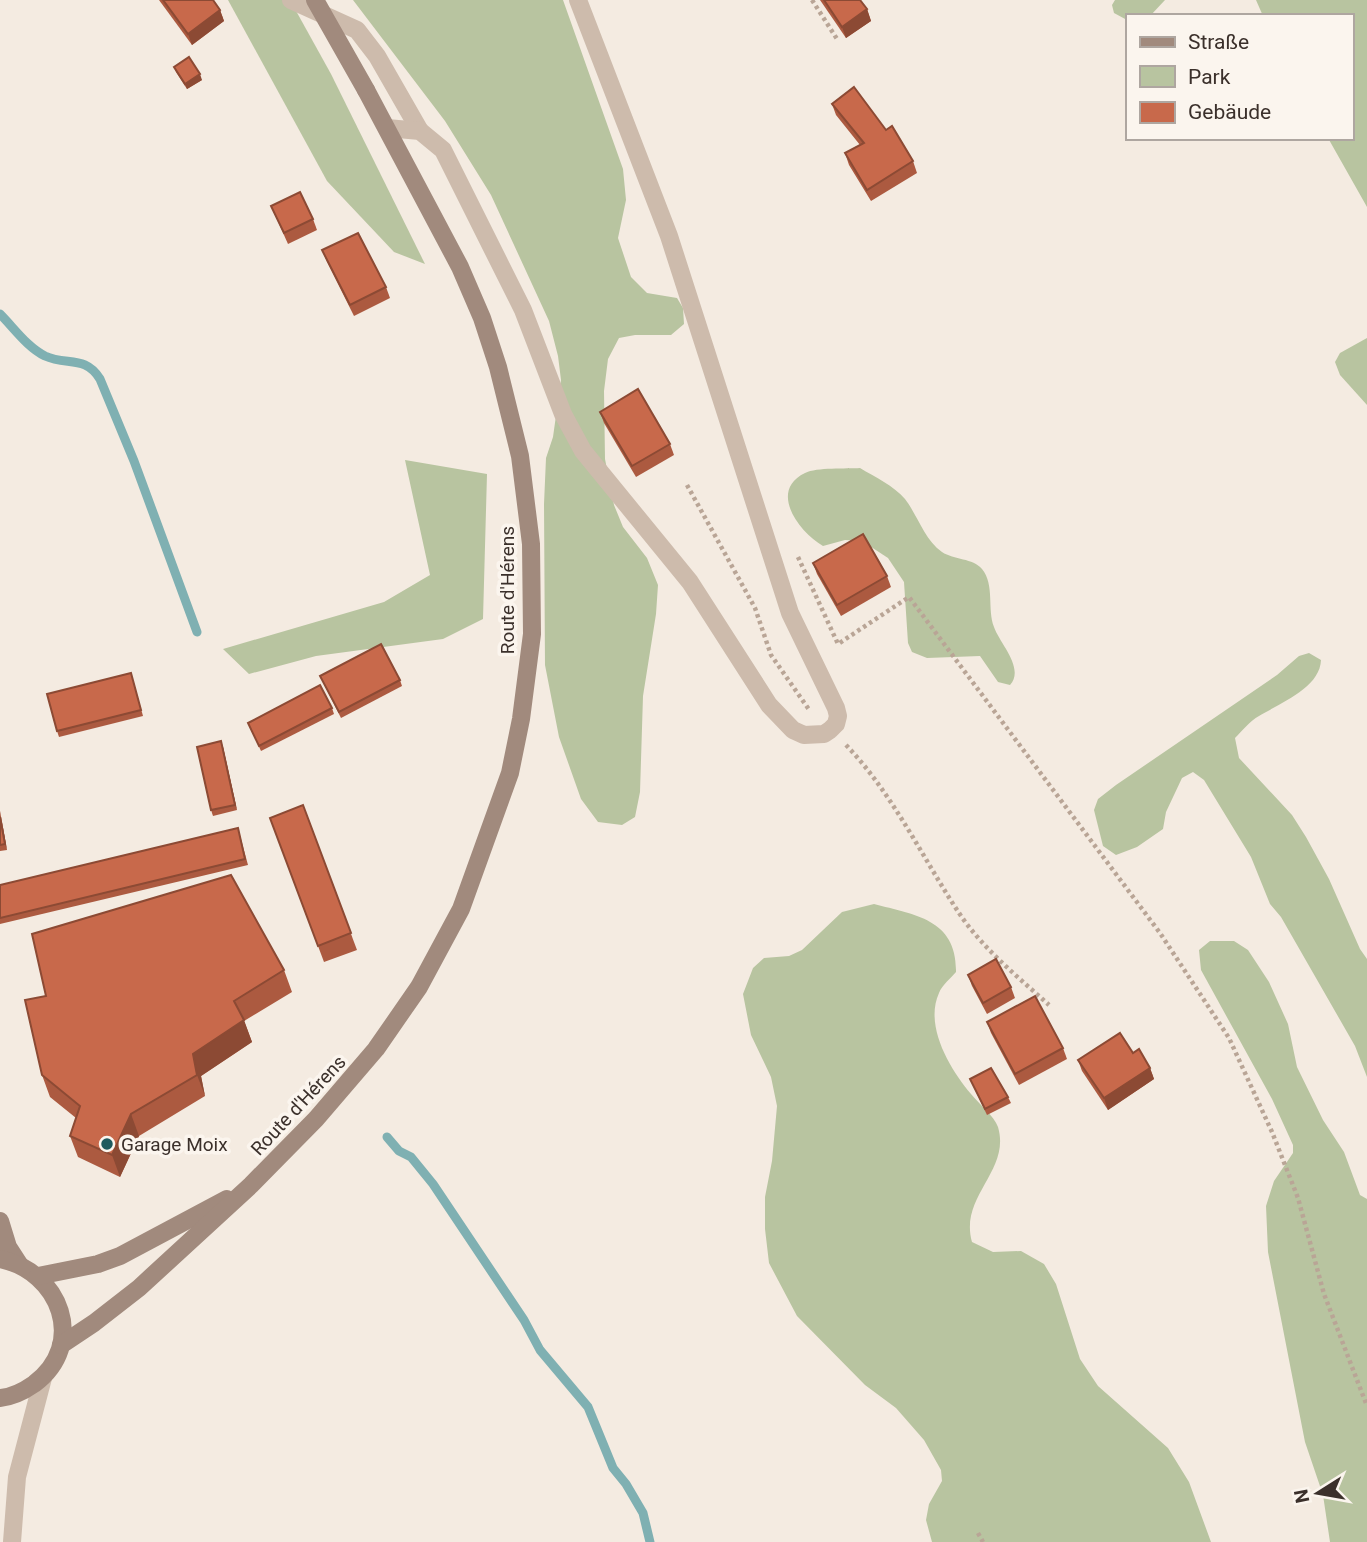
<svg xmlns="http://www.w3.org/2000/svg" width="1367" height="1542" font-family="Roboto,sans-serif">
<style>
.green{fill:#b8c4a0}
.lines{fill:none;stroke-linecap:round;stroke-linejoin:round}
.stream{stroke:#7fb0b2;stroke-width:9}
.path{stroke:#b9a596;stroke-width:4.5;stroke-dasharray:3.5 3.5;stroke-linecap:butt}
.street{stroke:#cdbbac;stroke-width:18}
.secondary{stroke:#a18a7d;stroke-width:18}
.secondary-bridge{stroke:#a18a7d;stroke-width:18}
.wall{fill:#ac5a40}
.shaded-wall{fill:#8c4a34}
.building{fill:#c8694b;stroke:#8c4a34;stroke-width:2}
.poi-dot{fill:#1f5a5e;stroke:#fbf5ee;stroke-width:2.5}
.labels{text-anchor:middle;stroke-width:7;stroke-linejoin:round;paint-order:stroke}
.street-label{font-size:19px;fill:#3b302b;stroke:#fbf5ee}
.poi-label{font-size:19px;fill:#3b302b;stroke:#fbf5ee;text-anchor:start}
</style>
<rect width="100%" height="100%" fill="#f4ebe1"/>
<g class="green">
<path d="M228 0H290L331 74 425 264 394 252 327 181Z"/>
<path d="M353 0H563L623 169 626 200 618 238 631 277 647 293 677 298 683 308 684 324 671 335H635L619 338 608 359 604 391 605 459 614 505 623 527 647 558 658 585 656 614 643 696 640 792 635 817 622 825 598 822 581 799 559 737 545 665 544 504 546 458 553 437 561 380 558 356 549 321 491 195 445 121Z"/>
<path d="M1115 0H1165L1150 16H1127V20L1114 13 1112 5Z"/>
<path d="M1256 0H1367V207L1328 138H1351V16H1263Z"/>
<path d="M1367 338V405L1340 375 1335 362 1340 353Z"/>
<path d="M405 460 487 474 483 619 443 639 316 656 249 674 223 649 384 602 430 575Z"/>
<path d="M860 468C875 477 894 486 905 499 918 516 924 539 942 552 954 560 973 558 982 569 995 585 987 609 994 627 1000 644 1025 668 1010 685L998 682 980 656 927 658 912 652 908 643 904 582 888 558 862 541 845 540 823 546C799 532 768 491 805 473 817 467 846 469 860 468Z"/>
<path d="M1309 653 1321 660C1320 688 1280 703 1259 716 1250 721 1242 731 1235 738L1239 758 1292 815 1306 837 1329 879 1360 949 1367 959V1077L1355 1046 1281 917 1270 904 1251 857 1204 780 1193 772 1182 778 1166 812 1163 829 1137 847 1116 855 1103 846 1094 810 1098 799 1116 785 1277 675 1299 656Z"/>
<path d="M874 904C915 915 957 919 956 972 951 978 942 985 939 993 924 1026 950 1069 971 1094 979 1104 994 1116 998 1127 1011 1171 959 1196 972 1242L993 1252 1021 1251 1044 1264 1056 1284 1080 1359 1098 1386 1168 1448 1189 1482 1211 1542H932L926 1520 929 1504 942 1481 941 1470 924 1440 896 1408 865 1385 797 1316 769 1263 765 1229V1197L772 1161 777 1106 771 1077 751 1035 743 994 753 968 764 958 789 956 802 950 842 912Z"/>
<path d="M1210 941H1234L1248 950 1269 982 1288 1024 1297 1067 1323 1120 1344 1152 1360 1195 1367 1199V1542H1330L1323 1495 1305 1442 1268 1252 1266 1206 1274 1181 1293 1153V1145L1272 1099 1201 970 1199 950Z"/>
</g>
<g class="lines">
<g class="stream">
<path d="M0 314C14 328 27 347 45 356 67 366 85 355 100 379L134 461 197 632"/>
<path d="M387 1137 399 1151 411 1157 433 1184 524 1320 540 1350 588 1407 613 1468 626 1484 643 1513 650 1542"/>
</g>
<g class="path">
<path d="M812 0 837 39"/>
<path d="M687 485 755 608 771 655 810 711"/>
<path d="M798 557 838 644 909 597 1160 933 1229 1038 1272 1132 1298 1198 1324 1294 1367 1406"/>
<path d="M846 745C893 794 922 857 959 913 983 949 1017 976 1049 1005"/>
<path d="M978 1533 983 1542"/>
</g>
<g class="street">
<path d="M291 0 357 30 377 56 420 131"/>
<path d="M387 128 420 131 443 150 523 310 563 414 583 451 690 582 769 705 793 730 804 735 824 734 830 730 836 724 838 716 836 708 790 613 669 236 578 0"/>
<path d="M12 1542 17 1477 43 1378"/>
</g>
<g class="secondary">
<path d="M0 1221 8 1247 19 1264"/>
<path d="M0 1259C60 1271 88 1344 34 1384 24 1391 12 1397 0 1398"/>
<path d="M38 1276 98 1264 120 1256 227 1199"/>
<path d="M61 1345 94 1323 139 1288 251 1185 316 1119 376 1049 419 987 461 909 510 773 521 719 532 634 531 544 520 456 498 367 482 318 460 267 366 90"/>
</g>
<path class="secondary-bridge" d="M315 0 366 90"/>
</g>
<g class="wall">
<path d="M159 0H213L220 10 224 21 192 45Z"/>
<path d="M820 0H860L867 9 871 21 846 38Z"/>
<path d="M174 67 202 80 187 89 176 72Z"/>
<path d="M832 104 886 130 913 161 917 173 871 201 849 165 845 153 860 145 836 115Z"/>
<path d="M271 206 313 219 317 230 288 244Z"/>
<path d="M322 250 386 287 390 298 354 316 327 262Z"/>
<path d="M600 412 670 444 674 455 636 477 604 423Z"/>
<path d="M813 563 887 576 891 587 841 616 817 574Z"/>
<path d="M131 673 143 716 59 737 57 731Z"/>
<path d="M320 676 400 680 402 686 341 718Z"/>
<path d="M332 708 334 714 261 751 248 723Z"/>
<path d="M223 747 237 810 213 816 211 810Z"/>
<path d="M303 805 357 950 324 962 270 818Z"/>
<path d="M0 811 7 850 0 851Z"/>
<path d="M238 828 248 865 0 924V885Z"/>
<path d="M284 970 292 992 244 1021 252 1042 201 1076 205 1096 139 1136 120 1177 78 1157 70 1136 76 1118 50 1097 42 1075Z"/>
<path d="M968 975 1011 987 1015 998 987 1014 972 986Z"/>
<path d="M987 1022 1063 1048 1067 1059 1019 1085 991 1033Z"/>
<path d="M1133 1053 1150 1068 1154 1079 1108 1110 1082 1071 1078 1060Z"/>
<path d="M970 1079 1008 1097 1011 1103 987 1115Z"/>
</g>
<g class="shaded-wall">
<path d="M867 9 871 21 846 38 842 27Z"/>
<path d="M220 10 224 21 192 45 188 34Z"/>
<path d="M200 74 202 80 187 89 185 84Z"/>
<path d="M221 741 223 747 237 810 235 805Z"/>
<path d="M0 811 7 850 5 844Z"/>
<path d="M244 1020 252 1042 201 1076 205 1096 197 1075 193 1054Z"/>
<path d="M1150 1068 1154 1079 1108 1110 1104 1098Z"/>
<path d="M131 1114 139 1136 120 1177 112 1155Z"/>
</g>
<g class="building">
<path d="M163 0H213L220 10 188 34Z"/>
<path d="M824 0H860L867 9 842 27Z"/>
<path d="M189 57 200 74 185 84 174 67Z"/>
<path d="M854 87 886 130 892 126 913 161 867 190 845 153 864 143 832 104Z"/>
<path d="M300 192 313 219 284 233 271 206Z"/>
<path d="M358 233 386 287 350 305 322 250Z"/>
<path d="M638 389 670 444 632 466 600 412Z"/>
<path d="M863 534 887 576 837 605 813 563Z"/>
<path d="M381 644 400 680 339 712 320 676Z"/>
<path d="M131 673 141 710 57 731 47 694Z"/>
<path d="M320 685 332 708 259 746 248 723Z"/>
<path d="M221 741 235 805 211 810 197 747Z"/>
<path d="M303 805 351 933 318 946 270 818Z"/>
<path d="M0 817 5 844 0 845Z"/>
<path d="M238 828 245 859 0 918V885Z"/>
<path d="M231 875 284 970 234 1001 244 1020 193 1054 197 1075 131 1114 112 1155 70 1136 80 1106 42 1075 25 1000 46 996 32 934Z"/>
<path d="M996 959 1011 987 983 1003 968 975Z"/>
<path d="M1035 996 1063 1048 1015 1074 987 1022Z"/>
<path d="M1120 1033 1133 1053 1139 1049 1150 1068 1104 1098 1078 1060Z"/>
<path d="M991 1068 1008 1097 985 1109 970 1079Z"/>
</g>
<circle class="poi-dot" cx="107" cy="1144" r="7"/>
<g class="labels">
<g class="street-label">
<text transform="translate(507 590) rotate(-90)" y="7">Route d'Hérens</text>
<text transform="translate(298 1105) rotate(-47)" y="7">Route d'Hérens</text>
</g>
<g class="poi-label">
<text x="121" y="1151">Garage Moix</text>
</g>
</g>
<rect x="1126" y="14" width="228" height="126" fill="#fbf5ee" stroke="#aea6a0" stroke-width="2"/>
<rect x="1140" y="37" width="35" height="10" fill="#a18a7d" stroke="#aea6a0" stroke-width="2"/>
<text x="1188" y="49" font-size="21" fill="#3b302b">Straße</text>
<rect x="1140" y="66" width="35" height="21" fill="#b8c4a0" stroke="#aea6a0" stroke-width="2"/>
<text x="1188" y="84" font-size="21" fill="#3b302b">Park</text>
<rect x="1140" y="102" width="35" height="21" fill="#c8694b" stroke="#aea6a0" stroke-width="2"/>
<text x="1188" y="119" font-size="21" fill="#3b302b">Gebäude</text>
<g transform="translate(1318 1493) rotate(259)" stroke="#fbf5ee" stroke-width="5" paint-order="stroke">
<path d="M0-5L12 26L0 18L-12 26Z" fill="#3b302b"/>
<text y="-10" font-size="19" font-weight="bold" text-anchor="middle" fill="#3b302b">N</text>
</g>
</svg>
